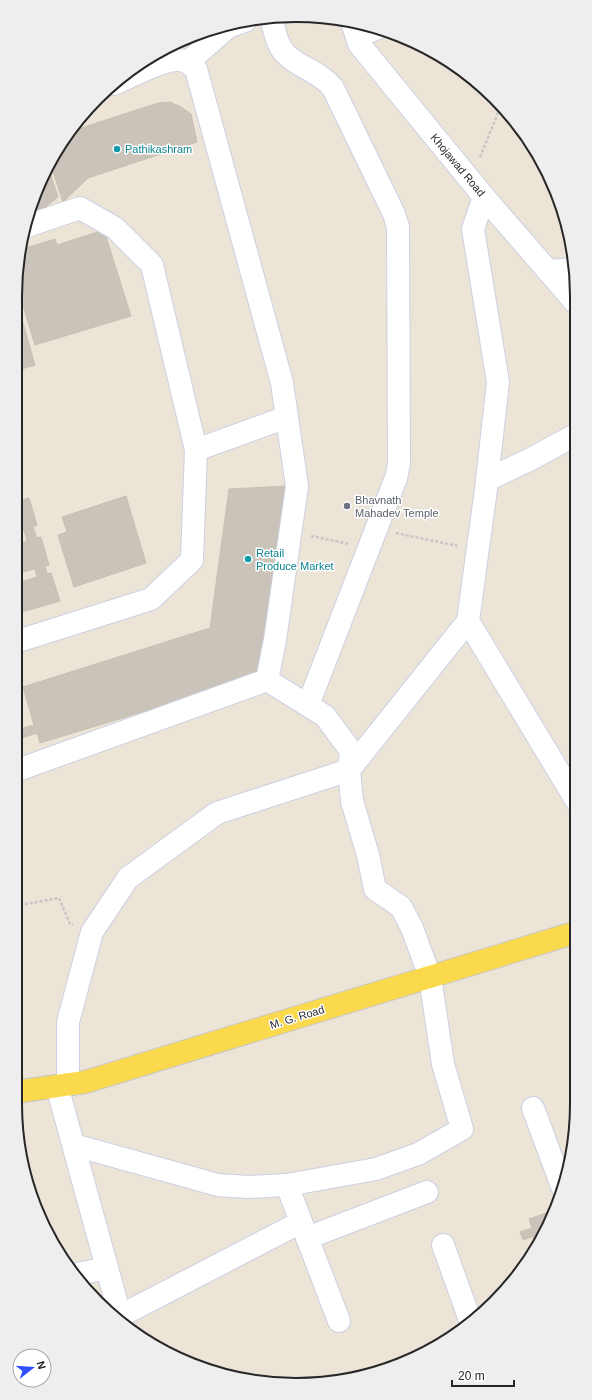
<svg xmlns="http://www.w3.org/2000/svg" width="592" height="1400" font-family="Helvetica,sans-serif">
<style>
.building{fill:#c9c3ba;stroke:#c7c0b1}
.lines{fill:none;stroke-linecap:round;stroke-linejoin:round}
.minor-casing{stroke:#ccd0e2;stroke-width:24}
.major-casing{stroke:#c7c7c7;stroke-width:24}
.path{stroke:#c7c7c7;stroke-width:2.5;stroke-dasharray:3 2;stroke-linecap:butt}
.minor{stroke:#fff;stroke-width:22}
.major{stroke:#fbd94d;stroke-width:22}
.culture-dot{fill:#0f9aa8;stroke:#fff;stroke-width:1.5}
.worship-dot{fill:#6b7280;stroke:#fff;stroke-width:1.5}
.labels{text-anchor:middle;stroke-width:3;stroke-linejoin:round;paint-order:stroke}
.culture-label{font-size:11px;fill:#0d838f;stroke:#fff;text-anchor:start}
.street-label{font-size:11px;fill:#272727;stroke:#fff}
.worship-label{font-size:11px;fill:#5b616d;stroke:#fff;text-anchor:start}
.rim{fill:none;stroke:#272727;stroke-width:2}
</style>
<rect width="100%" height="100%" fill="#ece4d7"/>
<g class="building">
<path d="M170 102 181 107 191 114 197 142 88 178 63 202 50 162 53 155 69 132 158 103Z"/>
<path d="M48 166 58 197 27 222 30 205Z"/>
<path d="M104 230 131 316 35 345 17 286 23 249 55 239 57 245Z"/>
<path d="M15 295 35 365 15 371Z"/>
<path d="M287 486 262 665 258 673 244 681 40 743 37 733 18 739 21 748 15 749V729L16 730 34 725 23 687 210 628 229 489Z"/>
<path d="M126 496 146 563 74 587 58 535 67 532 62 517Z"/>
<path d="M29 498 37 525 33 527 37 538 41 537 49 565 45 566 47 574 51 573 60 601 15 614V584L37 577 35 569 15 574V545L27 541 24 530 15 532V502Z"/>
<path d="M555 1210 545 1232 523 1240 520 1232 532 1228 529 1219Z"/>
<path d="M544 1234 537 1248 533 1238Z"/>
</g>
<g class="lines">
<defs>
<g id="minor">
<path d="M271 17C274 28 276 43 284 52 296 67 320 71 333 88L394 214 398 227 399 464 396 478 308 705"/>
<path d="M352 22 359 44 484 197 575 302"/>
<path d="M357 37 378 28"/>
<path d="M188 62 228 27 245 21"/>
<path d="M484 197 473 229 498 382 486 489 468 621 576 800"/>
<path d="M548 271 575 269"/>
<path d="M196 450 287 417"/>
<path d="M487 480 531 459 575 435"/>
<path d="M15 642 151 599 192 560 196 450 152 265 115 228 80 208 27 226"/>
<path d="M15 771 267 680 275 640 297 486 282 383 196 69C191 65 185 59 177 60 162 60 129 77 114 84"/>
<path d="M68 1084V1022L92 932 128 878 217 813 349 770 468 621"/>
<path d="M57 1086 121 1319"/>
<path d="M533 1108 563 1189"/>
<path d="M74 1145 218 1185 248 1187 287 1185 376 1169 418 1154 462 1129 443 1064 430 977 412 928 401 907 375 889 368 855 352 801 349 770 351 751 325 716 267 680"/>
<path d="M287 1185 339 1321"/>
<path d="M307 1238 427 1192"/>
<path d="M443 1245 470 1320"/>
<path d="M79 1281 78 1274 107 1268"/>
<path d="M120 1316 301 1222"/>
</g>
<path id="major" d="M15 1092 85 1082 577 932"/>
</defs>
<use href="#minor" class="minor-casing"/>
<use href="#major" class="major-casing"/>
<g class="path">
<path d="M480 157 498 113 504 108"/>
<path d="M396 533 458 546"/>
<path d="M311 536 349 544"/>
<path d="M15 906 59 898 70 924 73 925"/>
</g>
<use href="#minor" class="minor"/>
<use href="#major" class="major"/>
</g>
<g class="culture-dot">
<circle cx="117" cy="149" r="4"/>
<circle cx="248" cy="559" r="4"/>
</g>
<circle class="worship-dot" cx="347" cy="506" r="4"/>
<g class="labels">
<g class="culture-label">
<text x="125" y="153">Pathikashram</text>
<text x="256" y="557">Retail<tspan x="256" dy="13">Produce Market</tspan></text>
</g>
<g class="street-label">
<text transform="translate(458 165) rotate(50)" y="4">Khojawad Road</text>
<text transform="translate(297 1017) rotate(-17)" y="4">M. G. Road</text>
</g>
<g class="worship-label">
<text x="355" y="504">Bhavnath<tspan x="355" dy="13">Mahadev Temple</tspan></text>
</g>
</g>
<path d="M0 0H592V1400H0ZM296 22H296A274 274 0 0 1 570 296V1104A274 274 0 0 1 296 1378H296A274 274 0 0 1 22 1104V296A274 274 0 0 1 296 22Z" fill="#eee" fill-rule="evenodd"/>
<path class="rim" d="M296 22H296A274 274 0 0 1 570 296V1104A274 274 0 0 1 296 1378H296A274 274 0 0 1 22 1104V296A274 274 0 0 1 296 22Z"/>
<g transform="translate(32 1368) rotate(73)"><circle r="19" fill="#ffffff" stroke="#a9a9a9"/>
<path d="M0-3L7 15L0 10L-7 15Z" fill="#314fff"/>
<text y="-6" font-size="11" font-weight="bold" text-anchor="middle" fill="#272727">N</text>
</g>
<path d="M452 1380v6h62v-6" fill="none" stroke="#272727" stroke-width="2"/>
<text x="458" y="1380" font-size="12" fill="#272727" stroke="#ffffff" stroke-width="3" paint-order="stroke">20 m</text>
</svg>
